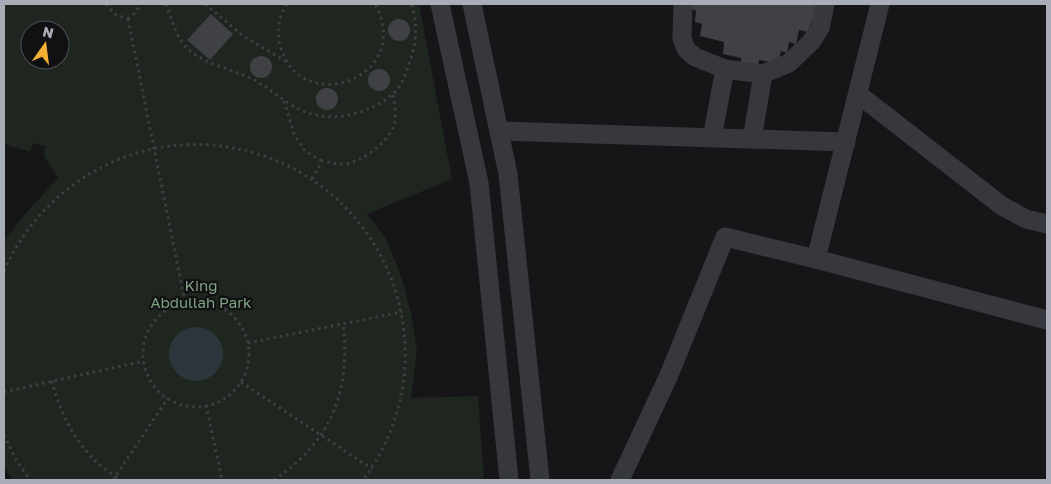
<svg xmlns="http://www.w3.org/2000/svg" width="1051" height="484" font-family="'Golos Text',sans-serif">
<style>
.green{fill:#1e261f;fill-rule:evenodd}
.water{fill:#2c353c}
.building{fill:#404145}
.lines{fill:none;stroke-linecap:round;stroke-linejoin:round}
.path{stroke:#3d3f44;stroke-width:3;stroke-dasharray:2.5 4;stroke-linecap:butt}
.minor{stroke:#37383d;stroke-width:19}
.labels{text-anchor:middle;stroke-width:4.5;stroke-linejoin:round;paint-order:stroke}
.park-label{font-size:15px;fill:#7fa381;stroke:#111113}
</style>
<rect width="100%" height="100%" fill="#161618"/>
<path class="green" d="M4 4H419L452 179 367 214 385 237 400 273 411 312 417 350 411 398 478 396 484 480H12L4 466V242L25 214 58 178 44 156 45 146 33 143 30 152 4 144ZM30 30H60V60H30Z"/>
<circle class="water" cx="196" cy="354" r="27"/>
<g class="building">
<path d="M690 4H817L815 14 807 32 799 30 796 44 789 42 787 53 781 51 778 63 759 60 758 66 741 63V58L723 54 724 42 700 36 702 24 695 22 696 11 692 9Z"/>
<path d="M211 14 233 34 210 60 187 40Z"/>
<circle cx="399" cy="30" r="11"/>
<circle cx="261" cy="67" r="11"/>
<circle cx="379" cy="80" r="11"/>
<circle cx="327" cy="99" r="11"/>
</g>
<g class="lines">
<g class="path">
<path d="M106 4 116 15 128 19"/>
<path d="M166 4C171 18 176 37 187 48 205 66 235 69 256 81 274 91 288 106 308 113 337 123 375 112 396 91 402 85 405 75 408 67 416 47 419 24 411 4"/>
<path d="M205 4 243 36 287 62"/>
<path d="M287 4C278 17 276 33 281 48 301 118 415 78 375 4"/>
<path d="M128 19 185 302"/>
<path d="M128 19 136 12 140 4"/>
<path d="M284 101 294 134 305 151 322 161"/>
<path d="M312 179 322 161C330 162 339 165 346 164 364 160 388 143 394 125 397 115 394 103 393 93"/>
<path d="M4 271C24 226 57 191 100 168 134 150 173 142 210 145 377 158 462 346 363 480"/>
<circle cx="196" cy="354" r="53"/>
<path d="M248 343 402 312"/>
<path d="M52 381C62 422 84 459 121 480"/>
<path d="M241 382 372 469"/>
<path d="M4 392 144 361"/>
<path d="M206 405 222 480"/>
<path d="M4 435 16 460 30 480"/>
<path d="M113 480 168 398"/>
<path d="M274 480C331 442 351 391 343 324"/>
</g>
<g class="minor">
<path d="M440 4 479 183 509 480"/>
<path d="M472 4 508 174 540 480"/>
<path d="M683 4 682 38 686 49 695 57 725 69 763 74 789 63 811 42 820 28 825 4"/>
<path d="M858 94 1002 206 1026 219 1047 224"/>
<path d="M499 131 846 142"/>
<path d="M712 138 725 69"/>
<path d="M752 139 763 74"/>
<path d="M816 259 880 4"/>
<path d="M620 480 669 375 725 237 816 259 1047 320"/>
</g>
</g>
<g class="labels">
<g class="park-label">
<text x="201" y="291">King<tspan x="201" dy="17">Abdullah Park</tspan></text>
</g>
</g>
<rect width="1051" height="484" fill="none" stroke="#a8adb8" stroke-width="10"/>
<g transform="translate(45 45) rotate(14)"><circle r="24" fill="#111113" stroke="#4d4f55"/>
<path d="M0-4L9 19L0 12L-9 19Z" fill="#f2b134"/>
<text y="-8" font-size="14" font-weight="bold" text-anchor="middle" fill="#a8adb8">N</text>
</g>
</svg>
